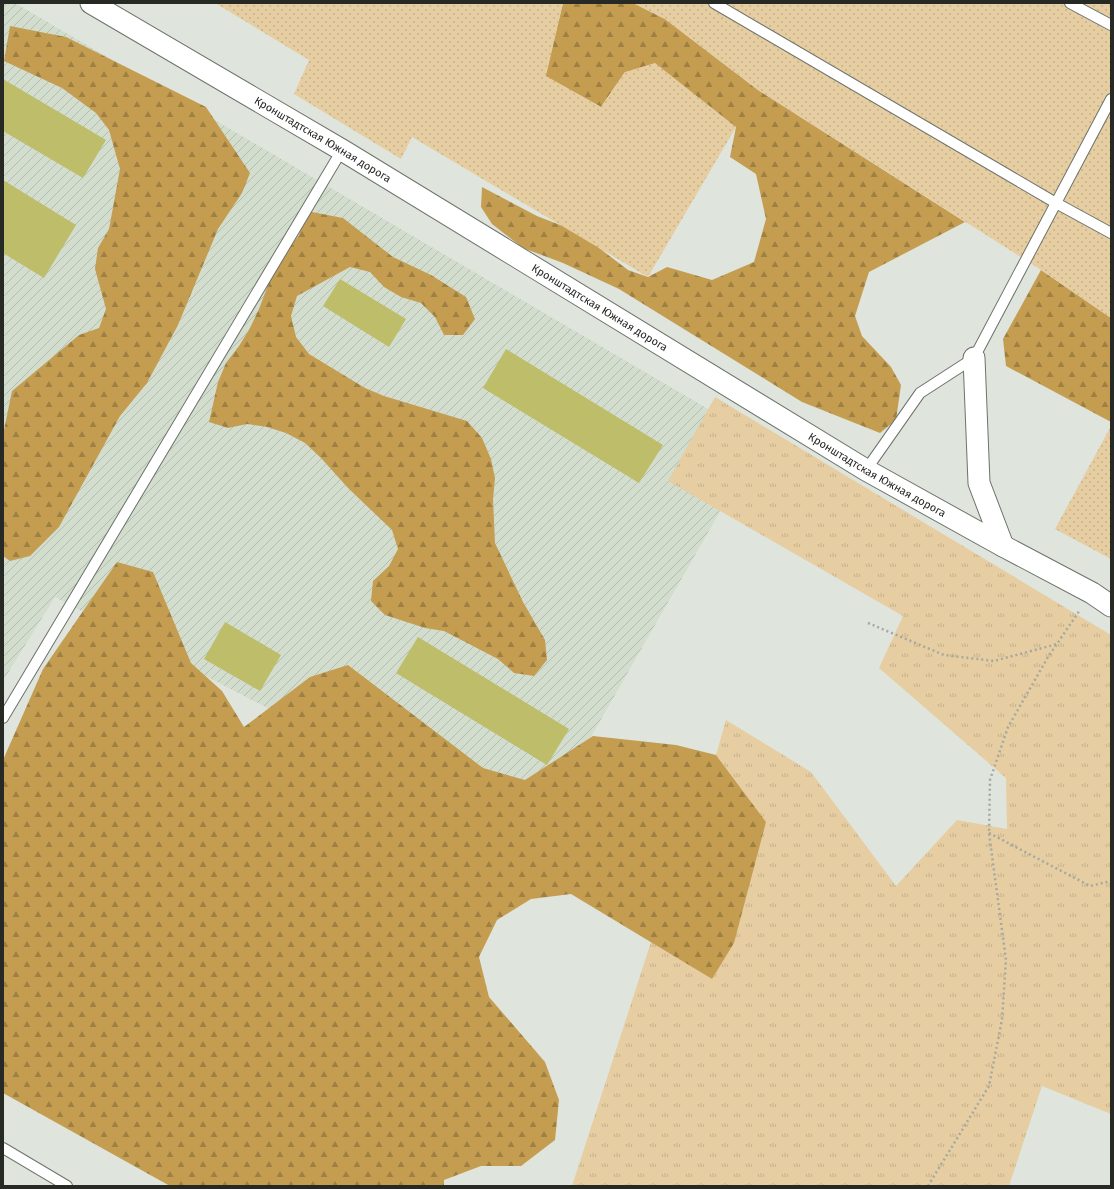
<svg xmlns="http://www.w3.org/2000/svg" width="1114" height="1189" font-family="'Fira Sans',sans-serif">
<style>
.industrial{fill:url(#industrial-furrows)}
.grass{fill:url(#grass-tufts)}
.forest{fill:url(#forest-firs)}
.garden{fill:url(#garden-dots)}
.building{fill:#bdbd6a}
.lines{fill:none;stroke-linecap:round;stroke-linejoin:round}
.lane-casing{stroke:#6d736a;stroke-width:12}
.street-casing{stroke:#6d736a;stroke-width:23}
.path{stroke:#a4a8a1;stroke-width:2.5;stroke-dasharray:2 3;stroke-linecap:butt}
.lane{stroke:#fff;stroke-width:10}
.street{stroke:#fff;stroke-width:21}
.labels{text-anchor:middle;stroke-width:4;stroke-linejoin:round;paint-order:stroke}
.street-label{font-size:11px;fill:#272925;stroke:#fff}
</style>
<defs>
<pattern id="industrial-furrows" width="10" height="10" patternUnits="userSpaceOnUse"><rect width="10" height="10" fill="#d2ddcd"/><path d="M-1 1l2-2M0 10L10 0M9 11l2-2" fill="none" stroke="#b4beb0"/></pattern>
<pattern id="grass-tufts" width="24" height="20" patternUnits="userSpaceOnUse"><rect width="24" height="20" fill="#e6cea2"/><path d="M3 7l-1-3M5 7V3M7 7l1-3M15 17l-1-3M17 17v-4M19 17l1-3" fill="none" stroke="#c5b18b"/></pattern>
<pattern id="forest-firs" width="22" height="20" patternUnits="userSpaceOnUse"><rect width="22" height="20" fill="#c49d51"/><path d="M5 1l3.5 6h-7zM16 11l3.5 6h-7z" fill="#9f8043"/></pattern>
<pattern id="garden-dots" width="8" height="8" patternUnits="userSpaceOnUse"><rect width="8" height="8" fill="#e6cea2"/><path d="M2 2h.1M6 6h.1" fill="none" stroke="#c5b18b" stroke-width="1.8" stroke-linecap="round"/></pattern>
</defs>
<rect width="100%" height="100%" fill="#dfe5dc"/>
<path class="industrial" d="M3 3H15L761 440 529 845 55 597 3 681Z"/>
<path class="grass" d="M715 397 1111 635V1114L1042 1086 1009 1186H572L651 942 712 979 766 822 716 755 726 720 811 772 896 886 957 820 1007 829 1006 778 879 668 903 616 668 481Z"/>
<g class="forest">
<path d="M563 3H633L665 19 758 90 965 222 869 272 855 316 862 336 891 367 901 385 896 420 880 433 802 402 619 289 563 263 523 248 492 224 481 207 482 187 537 216 578 232 628 270 648 277 667 267 712 280 754 262 766 219 756 174 730 157 736 127 625 72 601 107 545 76Z"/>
<path d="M10 26 66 37 206 107 250 173 242 193 218 229 178 325 147 383 120 416 59 527 30 556 10 561 3 556V435L12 391 79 335 99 328 106 309 95 269 98 248 109 229 120 169 109 130 96 113 62 88 4 61Z"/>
<path d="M308 208 312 212 343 218 393 257 431 275 466 297 475 319 463 335H444L435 317 421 303 401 297 384 287 370 272 350 267 297 296 291 316 296 337 309 354 365 388 384 396 467 421 482 438 491 459 495 478 493 499 495 543 523 602 545 640 547 660 534 676 514 673 498 659 444 631 425 628 385 615 371 601 373 581 389 566 398 549 392 530 348 488 321 458 305 443 286 433 267 427 247 424 228 428 209 422 218 382 226 363 239 346 250 328 259 309 274 269 299 235Z"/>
<path d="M1041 270 1111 318V422L1006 366 1003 339Z"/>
<path d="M117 562 153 572 191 663 222 691 244 727 310 677 348 665 483 768 525 780 593 736 676 745 716 755 766 822 734 943 712 979 571 894 531 899 497 920 479 957 489 997 545 1062 559 1100 555 1140 521 1166H481L444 1180V1186H170L3 1093V760L43 669Z"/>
</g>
<g class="garden">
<path d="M215 3H563L546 76 601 107 625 72 655 63 736 127 648 277 412 137 401 159 294 94 309 60Z"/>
<path d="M633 3H1111V318L1041 270 758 90 665 19Z"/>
<path d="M1111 426V559L1055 529Z"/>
</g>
<g class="building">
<path d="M3 79 106 140 83 178 3 131Z"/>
<path d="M3 180 76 225 44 278 3 253Z"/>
<path d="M340 279 406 319 389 347 323 306Z"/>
<path d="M506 349 663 445 639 483 483 388Z"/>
<path d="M225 622 281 655 260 691 204 659Z"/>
<path d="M418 637 569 729 547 765 396 673Z"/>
</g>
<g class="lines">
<defs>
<g id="lane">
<path d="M714 3 1056 203 1111 233"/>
<path d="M1070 3 1111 25"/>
<path d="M866 470 920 393 974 358 1111 99"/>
<path d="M3 718 342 150"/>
<path d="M3 1148 67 1186"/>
</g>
<g id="street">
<path id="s1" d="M91 3 342 150 866 470 1003 546 1092 593 1111 606"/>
<path d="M974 358 979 483 1003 546"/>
</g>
</defs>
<use href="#lane" class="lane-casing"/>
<use href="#street" class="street-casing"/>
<g class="path">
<path d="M868 623 944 655 994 661 1057 644"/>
<path d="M989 833 1090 886 1111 881"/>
<path d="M928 1186 989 1086 1002 1020 1006 960 989 833 990 780 1008 727 1048 657 1080 610"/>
</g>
<use href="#lane" class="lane"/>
<use href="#street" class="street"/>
</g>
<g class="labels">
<g class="street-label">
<text dy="4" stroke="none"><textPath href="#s1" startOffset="269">Кронштадтская Южная дорога</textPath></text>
<text dy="4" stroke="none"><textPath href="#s1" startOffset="593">Кронштадтская Южная дорога</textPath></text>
<text dy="4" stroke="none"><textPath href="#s1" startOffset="917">Кронштадтская Южная дорога</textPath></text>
</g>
</g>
<rect width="1114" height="1189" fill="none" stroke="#272925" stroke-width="8"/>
</svg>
